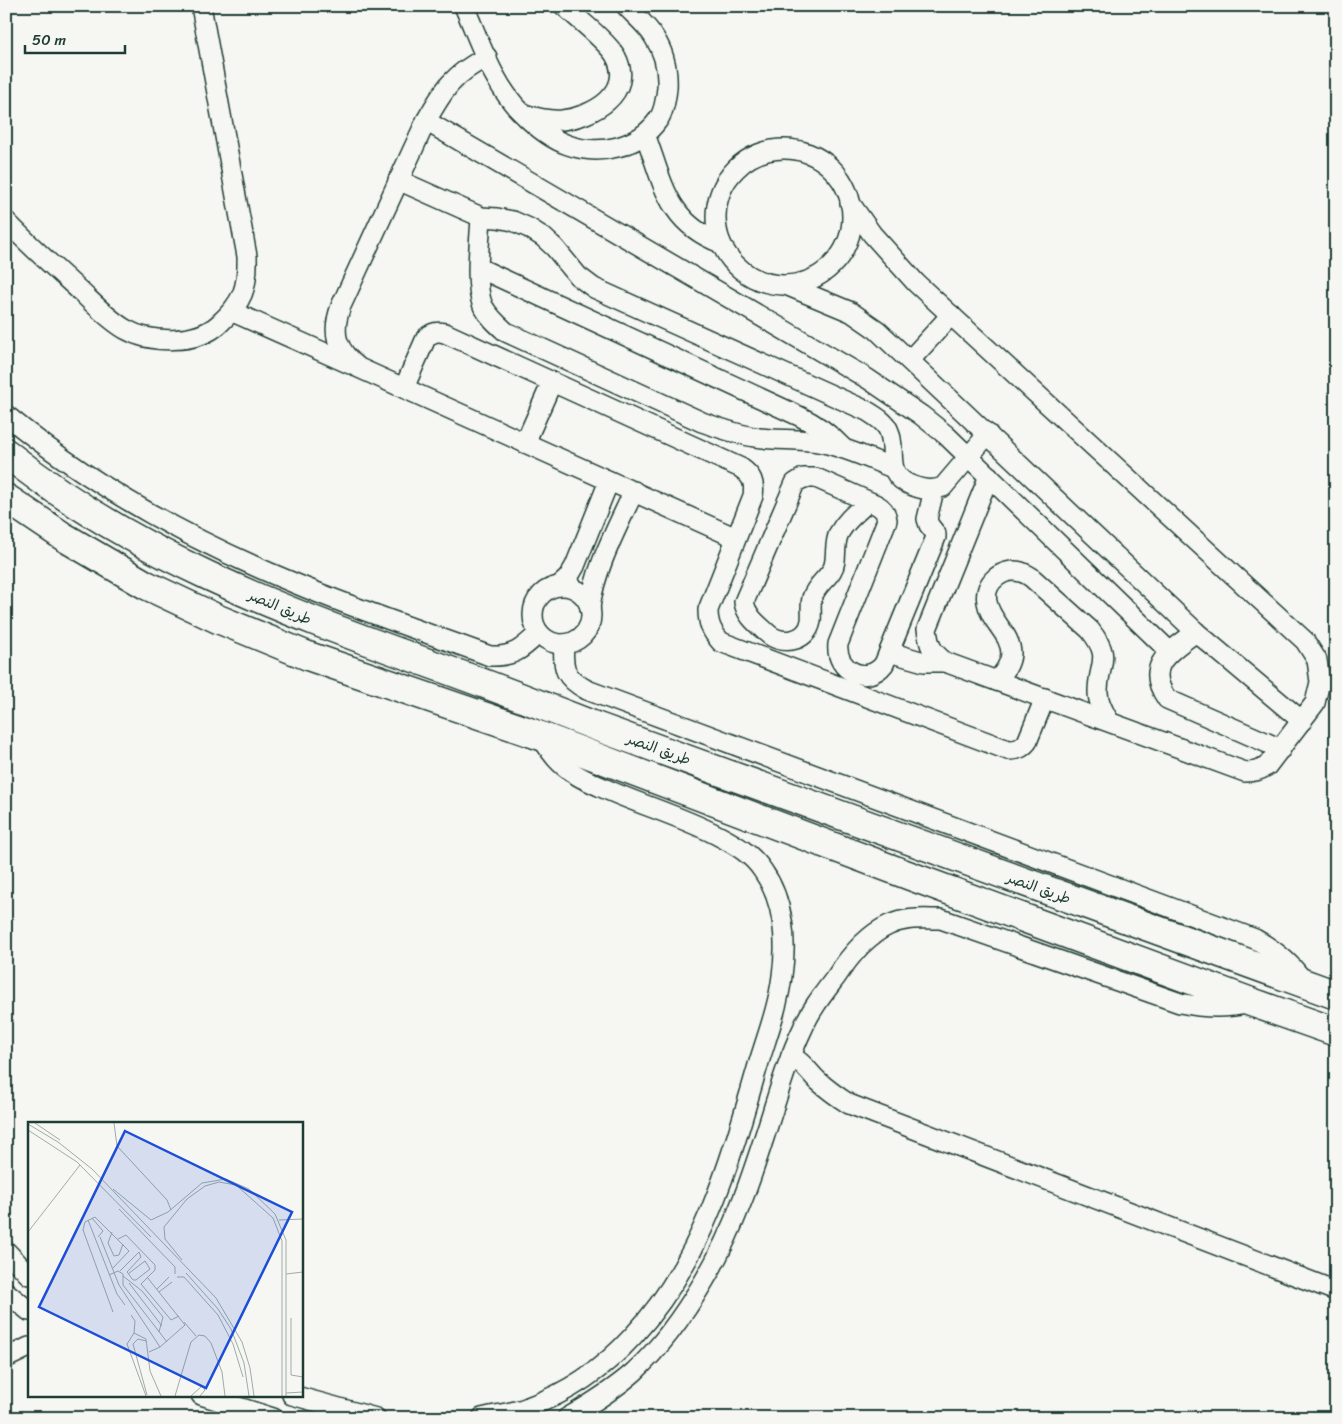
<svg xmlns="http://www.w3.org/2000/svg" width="1342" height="1424" font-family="Sriracha,'Playpen Sans Arabic',sans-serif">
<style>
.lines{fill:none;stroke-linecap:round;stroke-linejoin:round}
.minor-casing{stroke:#1f3d34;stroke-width:22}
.highway-casing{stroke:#1f3d34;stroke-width:31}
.minor{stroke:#f6f6f2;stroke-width:19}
.highway{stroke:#f6f6f2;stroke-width:28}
.labels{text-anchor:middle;stroke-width:4.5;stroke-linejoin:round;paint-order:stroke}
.street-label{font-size:15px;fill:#1f3d34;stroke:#f6f6f2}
.inset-road{fill:none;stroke:#a0aca6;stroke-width:1}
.view{fill:#1d4ed8;fill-opacity:0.15;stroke:#1d4ed8;stroke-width:2.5}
.inset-edge{fill:none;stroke:#1f3d34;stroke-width:2.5}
</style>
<rect width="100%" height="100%" fill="#f6f6f2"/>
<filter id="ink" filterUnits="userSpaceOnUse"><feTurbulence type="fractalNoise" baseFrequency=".02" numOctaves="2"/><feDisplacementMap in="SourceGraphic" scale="10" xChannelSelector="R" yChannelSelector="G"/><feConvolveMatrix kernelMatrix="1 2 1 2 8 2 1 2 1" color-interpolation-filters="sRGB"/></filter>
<g filter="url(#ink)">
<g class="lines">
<defs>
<g id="minor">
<path d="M464 6C480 42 493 85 522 113 535 126 551 139 568 145 599 156 638 148 658 120 664 112 666 98 667 88 668 70 664 52 654 37 647 25 635 16 626 6"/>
<path d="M487 57C453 74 444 89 426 121L341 306C331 333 336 350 359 368L736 538"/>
<path d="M524 114C536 118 549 121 562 120 592 117 635 93 616 57 610 44 576 17 564 6"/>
<path d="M426 121 868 379 921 415 946 435 1170 652"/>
<path d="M645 134C663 182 667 223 721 243"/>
<circle cx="784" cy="217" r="68"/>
<path d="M398 180 481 217 497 218 513 221 529 228 543 237 555 248 578 276 594 288 867 411C875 416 884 421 888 429 899 451 881 474 913 486 924 490 932 491 943 487L988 434"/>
<path d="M850 203 872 234 916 283 1305 641 1317 660 1320 682 1315 703 1267 766C1259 771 1254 772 1245 772L945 662C931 651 929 646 927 629L989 476"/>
<path d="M481 217C480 240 474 286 483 306 489 317 497 324 506 332L702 422C719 428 736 434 754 437 777 441 800 438 823 443 847 448 870 459 893 468"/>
<path d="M6 221C29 245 54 267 79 290 93 303 108 319 125 329 151 344 197 344 219 324 243 302 248 288 247 256L201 6"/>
<path d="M479 268 799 416C816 424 829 433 842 447"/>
<path d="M786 285 851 312 877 330 1196 632 1302 721"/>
<path d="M233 312 350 364"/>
<path d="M910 360 951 315"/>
<path d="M404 388 426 338C432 332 437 331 445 333L741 468C752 476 755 482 753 496L708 610C708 623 711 631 721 642L1008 750C1017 750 1021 749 1027 742L1045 698"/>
<path d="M6 415C92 486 192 541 294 583 358 610 425 632 490 656 514 657 522 649 539 633"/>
<path d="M525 443 552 382"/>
<path d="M868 502C858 511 846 520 839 533 833 545 838 561 832 570 826 580 816 585 812 598 810 606 812 613 811 621 807 643 780 646 766 632 756 623 746 615 744 602L795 483 803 478H816L877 505C884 509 886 513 887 520L838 644C835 671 867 686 884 664L936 537V534L929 525 927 519 934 490"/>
<circle cx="562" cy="615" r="29"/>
<path d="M559 586 568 578 575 566 609 481"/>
<path d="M590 608C594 570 618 526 634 491"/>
<path d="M1196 632C1171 651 1143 665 1167 699L1281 749"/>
<path d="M564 644C562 669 565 678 587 690L1255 939C1275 950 1291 963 1304 982"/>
<path d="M889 652 924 662H945"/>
<path d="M997 681C1004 672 1010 665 1011 654 1011 633 990 622 987 602 983 583 1002 567 1021 572 1024 573 1028 575 1031 577L1090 630C1113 659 1098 663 1098 692 1098 703 1104 712 1109 721"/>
<path d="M791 1056C803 1062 808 1071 817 1080 827 1089 838 1097 849 1104L1336 1291"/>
<path d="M6 1251 29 1275"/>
<path d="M6 1292 29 1311"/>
<path d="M6 1358 29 1347"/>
<path d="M201 1395 273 1418"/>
<path d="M292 1395 376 1418"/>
<path d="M482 1418C497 1414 514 1413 528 1407 568 1393 604 1368 633 1336 701 1263 729 1166 756 1072 765 1041 778 1009 782 976 787 941 784 901 763 871 753 855 736 845 719 836 681 816 640 805 601 787 588 781 575 776 564 766 554 758 547 747 541 736"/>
<path d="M567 1418C591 1404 615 1389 635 1371 663 1345 685 1313 704 1281 735 1229 754 1170 772 1113 781 1084 790 1055 803 1028 811 1009 824 993 836 977 849 957 867 935 889 925 906 917 923 919 941 919L1180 1003C1204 1008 1226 1009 1249 1003"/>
</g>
<g id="highway">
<path d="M6 453C132 554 278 609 428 663 484 683 539 704 595 726L1336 995"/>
<path d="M6 498 64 537 146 585 218 619 308 656 541 736 913 877 1251 1002 1336 1032"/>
</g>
</defs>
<use href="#minor" class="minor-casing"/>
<use href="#highway" class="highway-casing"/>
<use href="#minor" class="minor"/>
<use href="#highway" class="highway"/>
</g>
</g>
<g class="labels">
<g class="street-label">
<text transform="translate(280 607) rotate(23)" y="5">طريق النصر</text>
<text transform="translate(659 749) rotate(20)" y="5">طريق النصر</text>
<text transform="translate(1039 888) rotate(20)" y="5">طريق النصر</text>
</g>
</g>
<g transform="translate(28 1122)">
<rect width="275" height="275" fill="#f6f6f2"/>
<path class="inset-road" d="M7 1 32 18M86 1 89 24 139 78 143 88M0 2 30 20 64 47 188 176 214 220 222 246 226 274M0 8 49 40 123 115M275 41V102M85 67 123 98 140 90 174 61 198 57 221 67 247 92 258 118V274M91 87 147 145V152M64 96 75 109 70 115M60 98 89 172 97 183M251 98 274 97M0 110 52 43M84 110 80 121 86 134 91 133 95 122M72 115 91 163 132 225M90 117 98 113 127 143V148L113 162 143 198 151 194M154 138 137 117 136 105 159 77 177 64 191 60 208 63 245 96 254 119V274M84 147 101 129 67 95 57 100 55 108 85 190M92 149 111 130 113 135 99 150 100 151 105 158H108L122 147 117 139 100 152M158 151 190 187 203 207 216 241 221 274M258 152 275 150M81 153 90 149 95 152V163L139 220M95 154 114 169 135 195 131 210M119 155 157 203 132 225 121 230M149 155H156L190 193 205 222 215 255M101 161 134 204M129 167 141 155M131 170 144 160M103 193 107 199 106 211M263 196V253L275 255M156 200 168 214M118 219 110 217 105 222 119 273M275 221V237M258 271 275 270M118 274 99 222 106 211 118 217 122 249 133 274M147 274 163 220 171 213 177 214 183 221 194 250 197 274M163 274 174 264 177 268 172 274"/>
<path class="view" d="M97 9 264 90 178 266 11 185Z"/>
<rect width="275" height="275" class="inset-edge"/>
</g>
<rect width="1342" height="1424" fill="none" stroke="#f6f6f2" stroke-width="25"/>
<rect x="12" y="12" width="1317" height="1399" fill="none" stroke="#1f3d34" stroke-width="2" filter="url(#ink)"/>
<path d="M25 45v8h100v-8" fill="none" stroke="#1f3d34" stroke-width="2.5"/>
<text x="32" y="45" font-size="15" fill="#1f3d34" stroke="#f6f6f2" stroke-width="4" paint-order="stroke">50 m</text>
</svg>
